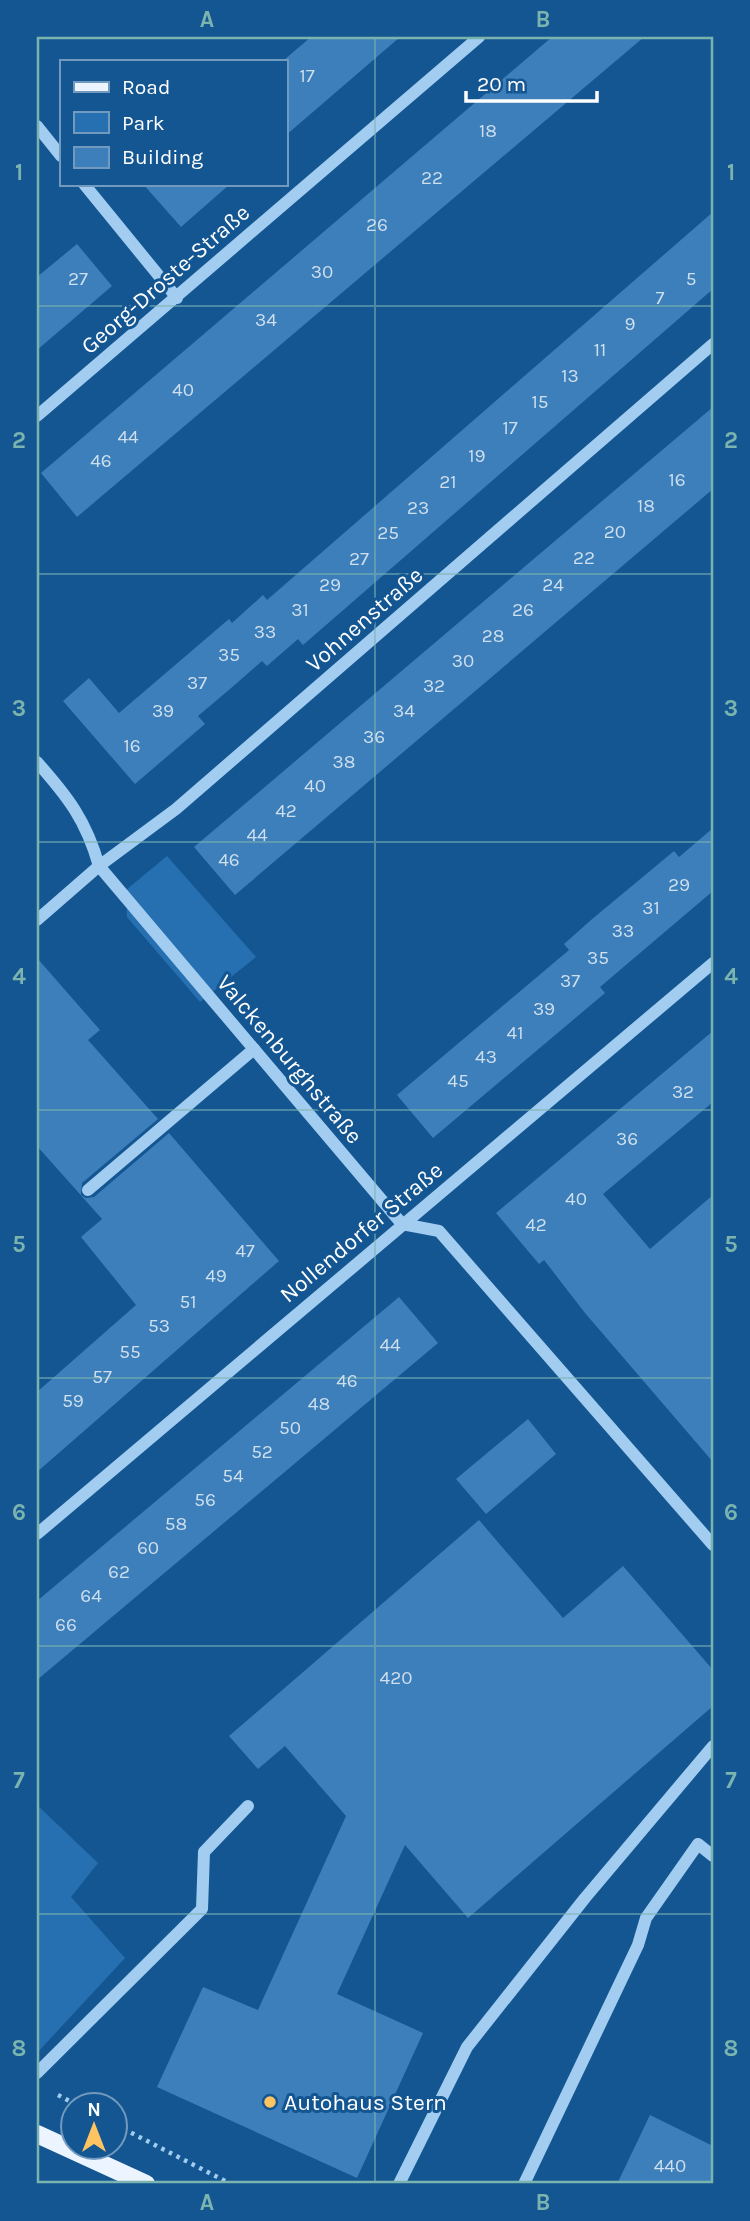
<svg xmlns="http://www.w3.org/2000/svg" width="750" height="2221" font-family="Karla,sans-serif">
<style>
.green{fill:#2670b1}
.building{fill:#3d7fba}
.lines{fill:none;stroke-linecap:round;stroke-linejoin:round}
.path{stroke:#a2cdf1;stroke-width:4.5;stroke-dasharray:3.5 5;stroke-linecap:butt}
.minor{stroke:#a2cdf1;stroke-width:12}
.major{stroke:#ecf5ff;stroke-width:18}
.grid{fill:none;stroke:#7bb4af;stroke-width:2;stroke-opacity:0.55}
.poi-dot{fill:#ffc462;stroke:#145692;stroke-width:2.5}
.labels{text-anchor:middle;stroke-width:6;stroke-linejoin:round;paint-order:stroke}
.number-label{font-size:19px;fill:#cedfee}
.street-label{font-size:23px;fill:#fff;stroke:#145692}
.poi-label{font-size:23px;fill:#fff;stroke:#145692;text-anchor:start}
.neatline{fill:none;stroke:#7bb4af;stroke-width:2.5}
.grid-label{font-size:23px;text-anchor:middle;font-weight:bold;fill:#7bb4af}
</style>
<rect width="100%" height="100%" fill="#145692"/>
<g class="green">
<path d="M167 856 256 957 200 1002 127 917 126 890Z"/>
<path d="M37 1805 98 1863 71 1897 125 1958 37 2053Z"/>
</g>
<g class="building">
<path d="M311 37H400L285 136V59Z"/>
<path d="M552 37H644L77 517 41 473Z"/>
<path d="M143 184H230L181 227Z"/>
<path d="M713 212V289L303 645 298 639 267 666 262 661 230 689 198 716 205 724 135 784 63 701 89 678 119 713 229 619 232 623 263 595 267 600Z"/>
<path d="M77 244 112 286 37 350V277Z"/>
<path d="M713 407V489L235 895 194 847Z"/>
<path d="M713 828V891L600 987 605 993 433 1138 397 1095 569 950 564 944 591 920 674 851 679 857Z"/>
<path d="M37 958 100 1030 88 1040 158 1119 82 1183 81 1195 86 1198 94 1197 169 1133 279 1261 37 1472V1392L136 1305 81 1237 102 1219 37 1146Z"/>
<path d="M713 1031V1102L603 1194 650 1249 713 1195V1462L585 1313 544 1260 539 1264 496 1213Z"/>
<path d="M399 1297 438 1343 37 1680V1601Z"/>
<path d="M528 1419 556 1454 486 1514 456 1479Z"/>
<path d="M479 1520 563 1618 623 1566 713 1670V1706L468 1918 405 1845 337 1994 423 2033 357 2178 157 2087 203 1987 258 2010 346 1816 285 1746 258 1769 229 1736Z"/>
<path d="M650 2115 713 2146V2184H617Z"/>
</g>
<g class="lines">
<g class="path">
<path d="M58 2095 79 2106"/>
<path d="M116 2125 231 2184"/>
</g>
<g class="minor">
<path d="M37 126 61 156"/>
<path d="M84 184 177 298"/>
<path d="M37 416 479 37"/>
<path d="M37 762C68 797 86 820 99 866L402 1224 439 1231 713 1545"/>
<path d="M37 920 99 866 176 809 713 344"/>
<path d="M88 1190 254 1049"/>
<path d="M37 1534 713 963"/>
<path d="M37 2073 202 1909 204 1852 248 1806"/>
<path d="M399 2184 467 2047 585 1898 713 1746"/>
<path d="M524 2184 638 1945 646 1918 698 1844 713 1856"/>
</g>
<path class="major" d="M37 2134 146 2184"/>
</g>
<path class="grid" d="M375 37V2184M37 306H713M37 574H713M37 842H713M37 1110H713M37 1378H713M37 1646H713M37 1914H713"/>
<circle class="poi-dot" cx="270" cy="2102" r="7"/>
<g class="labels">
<g class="number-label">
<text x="307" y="82">17</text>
<text x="488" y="137">18</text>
<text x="432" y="184">22</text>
<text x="377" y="231">26</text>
<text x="322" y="278">30</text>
<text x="78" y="285">27</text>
<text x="691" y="285">5</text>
<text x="660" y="304">7</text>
<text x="266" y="326">34</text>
<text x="630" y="330">9</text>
<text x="600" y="356">11</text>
<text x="570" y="382">13</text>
<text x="183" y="396">40</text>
<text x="540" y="408">15</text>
<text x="510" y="434">17</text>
<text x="128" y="443">44</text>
<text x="477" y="462">19</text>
<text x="101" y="467">46</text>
<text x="677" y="486">16</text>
<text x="448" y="488">21</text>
<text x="646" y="512">18</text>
<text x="418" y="514">23</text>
<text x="615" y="538">20</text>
<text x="388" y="539">25</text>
<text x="584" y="564">22</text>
<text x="359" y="565">27</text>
<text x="330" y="591">29</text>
<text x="553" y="591">24</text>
<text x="300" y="616">31</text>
<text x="523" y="616">26</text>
<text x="265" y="638">33</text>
<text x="493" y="642">28</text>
<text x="229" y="661">35</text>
<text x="463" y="667">30</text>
<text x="197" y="689">37</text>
<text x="434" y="692">32</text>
<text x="163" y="717">39</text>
<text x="404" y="717">34</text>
<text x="374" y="743">36</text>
<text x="132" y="752">16</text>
<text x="344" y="768">38</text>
<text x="315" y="792">40</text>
<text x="286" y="817">42</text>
<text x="257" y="841">44</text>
<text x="229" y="866">46</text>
<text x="679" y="891">29</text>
<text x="651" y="914">31</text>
<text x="623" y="937">33</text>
<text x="598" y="964">35</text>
<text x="570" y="987">37</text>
<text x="544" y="1015">39</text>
<text x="515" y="1039">41</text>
<text x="486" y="1063">43</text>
<text x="458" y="1087">45</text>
<text x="683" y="1098">32</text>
<text x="627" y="1145">36</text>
<text x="576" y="1205">40</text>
<text x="536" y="1231">42</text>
<text x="245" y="1257">47</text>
<text x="216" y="1282">49</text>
<text x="188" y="1308">51</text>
<text x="159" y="1332">53</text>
<text x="390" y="1351">44</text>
<text x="130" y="1358">55</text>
<text x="102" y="1383">57</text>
<text x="347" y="1387">46</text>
<text x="73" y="1407">59</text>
<text x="319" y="1410">48</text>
<text x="290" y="1434">50</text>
<text x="262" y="1458">52</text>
<text x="233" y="1482">54</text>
<text x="205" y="1506">56</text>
<text x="176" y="1530">58</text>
<text x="148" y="1554">60</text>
<text x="119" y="1578">62</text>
<text x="91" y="1602">64</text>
<text x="66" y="1631">66</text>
<text x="396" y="1684">420</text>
<text x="670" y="2172">440</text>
</g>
<g class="street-label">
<text transform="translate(165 279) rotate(-41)" y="8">Georg-Droste-Straße</text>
<text transform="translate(364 619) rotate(-41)" y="8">Vohnenstraße</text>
<text transform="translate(290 1059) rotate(50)" y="8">Valckenburghstraße</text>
<text transform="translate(361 1232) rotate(-40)" y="8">Nollendorfer Straße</text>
</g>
<g class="poi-label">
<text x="284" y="2110">Autohaus Stern</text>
</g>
</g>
<rect width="750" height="2221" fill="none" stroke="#145692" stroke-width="77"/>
<rect x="60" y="60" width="228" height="126" fill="#145692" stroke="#729abe" stroke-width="2"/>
<rect x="74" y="82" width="35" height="10" fill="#ecf5ff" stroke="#729abe" stroke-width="2"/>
<text x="122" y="94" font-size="21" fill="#ffffff">Road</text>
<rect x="74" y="112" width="35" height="21" fill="#2670b1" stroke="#729abe" stroke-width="2"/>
<text x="122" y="130" font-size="21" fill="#ffffff">Park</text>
<rect x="74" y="147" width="35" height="21" fill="#3d7fba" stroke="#729abe" stroke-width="2"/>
<text x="122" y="164" font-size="21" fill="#ffffff">Building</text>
<g transform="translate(94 2126)"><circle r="33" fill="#145692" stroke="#729abe" stroke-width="2"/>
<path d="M0-5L12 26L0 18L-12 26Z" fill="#ffc462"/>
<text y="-10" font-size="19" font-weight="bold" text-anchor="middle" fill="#ffffff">N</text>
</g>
<path d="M466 91v10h131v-10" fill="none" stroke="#ffffff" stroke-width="3.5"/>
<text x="477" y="91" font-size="21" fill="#ffffff" stroke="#145692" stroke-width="5" paint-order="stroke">20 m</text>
<rect x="38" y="38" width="674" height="2144" class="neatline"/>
<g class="grid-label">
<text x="207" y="27">A</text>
<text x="543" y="27">B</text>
<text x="19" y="180">1</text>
<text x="731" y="180">1</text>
<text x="19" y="448">2</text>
<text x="731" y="448">2</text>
<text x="19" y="716">3</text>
<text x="731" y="716">3</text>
<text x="19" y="984">4</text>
<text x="731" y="984">4</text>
<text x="19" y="1252">5</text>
<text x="731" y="1252">5</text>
<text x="19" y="1520">6</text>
<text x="731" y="1520">6</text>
<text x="19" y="1788">7</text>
<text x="731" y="1788">7</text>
<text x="19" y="2056">8</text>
<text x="731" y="2056">8</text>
<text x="207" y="2210">A</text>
<text x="543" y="2210">B</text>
</g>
</svg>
